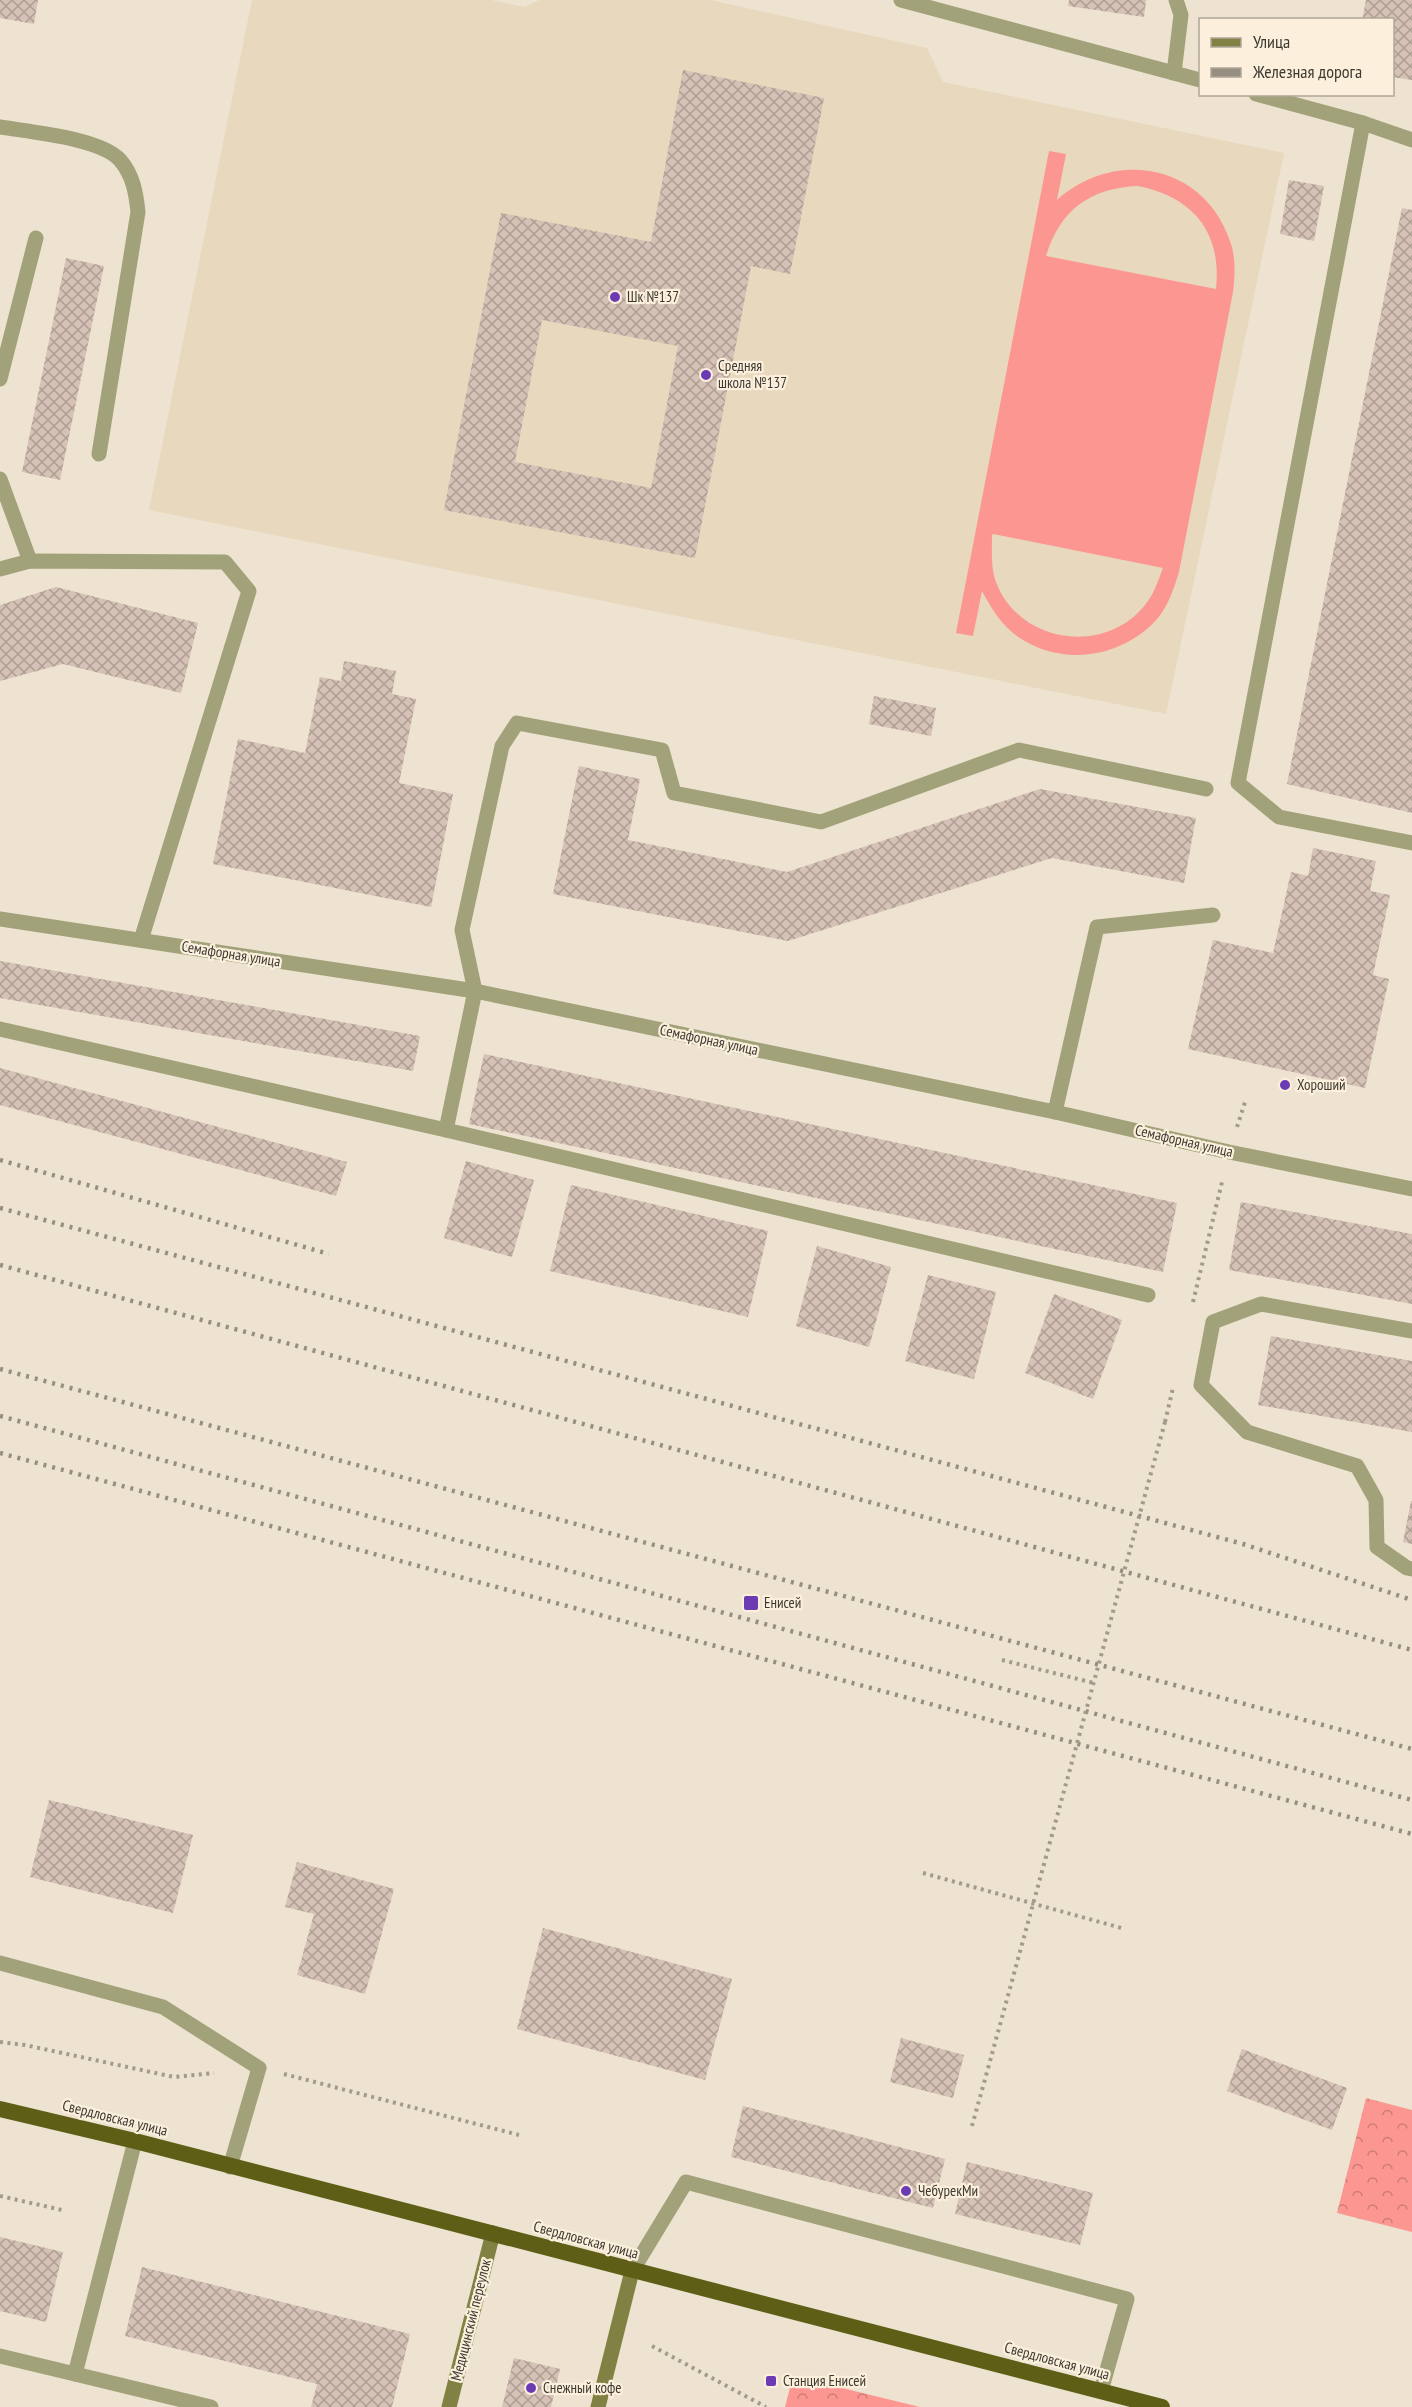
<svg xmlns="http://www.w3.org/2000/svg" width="1412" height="2407" font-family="'PT Sans Narrow',sans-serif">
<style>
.built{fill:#e7d8be}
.forest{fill:url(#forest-crowns)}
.garden{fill:#fc9691;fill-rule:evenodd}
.building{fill:url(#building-cross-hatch);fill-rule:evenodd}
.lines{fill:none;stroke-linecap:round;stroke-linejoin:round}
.path{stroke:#a29a8c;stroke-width:4;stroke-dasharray:3 4.5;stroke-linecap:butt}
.service{stroke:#a1a27a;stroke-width:15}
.minor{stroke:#a1a27a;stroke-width:15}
.secondary{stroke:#818143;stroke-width:15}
.trunk{stroke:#5f5e16;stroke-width:16}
.rail{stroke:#958e81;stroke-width:4.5;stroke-dasharray:3 6;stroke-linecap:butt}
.path-bridge{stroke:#a29a8c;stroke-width:4;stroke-dasharray:3 4.5;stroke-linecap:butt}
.poi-dot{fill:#6c3bb3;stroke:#fcf0dd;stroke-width:2}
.labels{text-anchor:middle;stroke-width:4.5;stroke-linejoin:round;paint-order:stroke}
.poi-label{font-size:15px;fill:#3e3a32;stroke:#fcf0dd;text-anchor:start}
.street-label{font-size:15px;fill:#3e3a32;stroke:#fcf0dd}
</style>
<defs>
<pattern id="forest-crowns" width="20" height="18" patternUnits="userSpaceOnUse" patternTransform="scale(1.5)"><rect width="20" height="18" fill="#fc9691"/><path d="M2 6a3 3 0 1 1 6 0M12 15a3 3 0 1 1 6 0" fill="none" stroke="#cd7b77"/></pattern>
<pattern id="building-cross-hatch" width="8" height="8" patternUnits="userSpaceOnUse" patternTransform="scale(1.5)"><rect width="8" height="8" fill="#d5c1b5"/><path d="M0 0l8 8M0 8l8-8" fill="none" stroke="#ae9e94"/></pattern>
</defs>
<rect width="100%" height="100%" fill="#eee3d0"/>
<path class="built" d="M252 0H491L524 7 540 0H710L927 48 943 82 1284 153 1166 714 149 510Z"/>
<g class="forest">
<path d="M1366 2098 1412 2110V2232L1337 2213Z"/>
<path d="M793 2376 920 2407H785Z"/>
</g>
<path class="garden" d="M1049 151 1066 154 1057 200C1115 148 1204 164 1230 241 1236 258 1235 275 1233 292L1179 572C1174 588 1169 604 1158 618 1125 656 1067 667 1023 640 1004 629 992 610 982 591L973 636 956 633ZM1138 186C1193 197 1222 232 1216 289L1046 256C1060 210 1090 188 1138 186ZM992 535 993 534 1163 568C1158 581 1154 594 1145 605 1103 658 1013 642 994 576 991 562 992 549 992 535Z"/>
<g class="building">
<path d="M0 0H38L34 24 0 18Z"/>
<path d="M1069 0H1146L1144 17 1068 6Z"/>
<path d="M1366 0H1412V80L1392 77V20H1362Z"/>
<path d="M683 70 824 98 790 274 751 266 695 558 444 510 501 213 651 242ZM542 320 678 346 651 488 515 462Z"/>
<path d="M1289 180 1324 186 1314 241 1280 234Z"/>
<path d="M1402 208 1412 210V813L1287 784Z"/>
<path d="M66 258 104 266 60 480 22 472Z"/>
<path d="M56 587 198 623 181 693 63 664 0 681V605Z"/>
<path d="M344 661 396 671 392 694 416 699 399 783 453 794 431 907 213 864 238 739 305 753 320 677 341 681Z"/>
<path d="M874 696 936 708 931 736 869 724Z"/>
<path d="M579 766 640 779 628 840 787 872 1040 789 1196 818 1184 883 1052 858 788 941 553 894Z"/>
<path d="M1313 848 1376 861 1370 891 1390 895 1373 975 1389 979 1365 1088 1188 1049 1213 940 1273 953 1291 872 1308 876Z"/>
<path d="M0 961 420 1036 413 1071 0 998Z"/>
<path d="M484 1054 1177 1203 1163 1272 469 1124Z"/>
<path d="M0 1068 347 1162 336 1196 0 1105Z"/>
<path d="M466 1161 534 1180 512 1257 444 1238Z"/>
<path d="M571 1185 768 1231 748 1317 550 1271Z"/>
<path d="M1241 1202 1412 1234V1304L1229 1270Z"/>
<path d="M817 1246 891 1267 869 1347 796 1326Z"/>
<path d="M928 1275 996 1292 974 1379 905 1361Z"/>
<path d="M1054 1294 1122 1320 1093 1399 1025 1373Z"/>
<path d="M1271 1336 1412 1361V1432L1258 1405Z"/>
<path d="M1411 1501H1412V1544L1403 1542Z"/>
<path d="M49 1800 193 1835 173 1913 30 1877Z"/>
<path d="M297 1862 394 1889 365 1994 297 1975 314 1914 285 1907Z"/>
<path d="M543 1928 732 1979 705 2080 517 2029Z"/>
<path d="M901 2038 964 2055 953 2098 890 2082Z"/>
<path d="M1242 2049 1347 2088 1332 2130 1227 2091Z"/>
<path d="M743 2106 945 2159 933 2208 731 2157Z"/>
<path d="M967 2162 1093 2193 1080 2245 955 2214Z"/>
<path d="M0 2237 63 2252 46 2322 0 2311Z"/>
<path d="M142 2267 410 2334 392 2407H311L317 2384 125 2336Z"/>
<path d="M514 2358 560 2369 551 2407H502Z"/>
</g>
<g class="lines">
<g class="path">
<path d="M1237 1127 1246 1099"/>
<path d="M1193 1302 1223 1178"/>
<path d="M1165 1422 1173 1388"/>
<path d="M1002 1660 1094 1683"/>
<path d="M923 1873 1125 1929"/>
<path d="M0 2042 25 2045 174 2077 214 2073"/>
<path d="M284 2074 519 2135"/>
<path d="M972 2126 992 2054"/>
<path d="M0 2196 62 2210"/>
<path d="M652 2346 766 2407"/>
</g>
<g class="service">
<path d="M901 0 1200 80"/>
<path d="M1174 73 1181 15 1176 0"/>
<path d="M1256 94 1363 123 1412 140"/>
<path d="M1363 123 1238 783 1279 817 1412 843"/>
<path d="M0 127C30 132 100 138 120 160 133 175 136 193 138 212L99 454"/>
<path d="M0 379 36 238"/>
<path d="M0 479 30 561"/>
<path d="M0 569 30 561 225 562 249 591 141 940"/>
<path d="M0 1029 446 1130"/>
<path d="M1055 1112 1097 927 1213 915"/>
<path d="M1148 1295 446 1130 475 991 462 930 502 746 517 723 662 750 674 793 821 822 1019 750 1206 789"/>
<path d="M1412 1331 1261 1304 1213 1322 1201 1385 1247 1432 1357 1466 1376 1500 1377 1547 1407 1568 1412 1569"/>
<path d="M0 1963 163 2007 259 2068 230 2167"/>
<path d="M135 2141 75 2374 211 2407"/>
<path d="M632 2271 686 2182 1127 2299 1101 2391"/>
<path d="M0 2356 75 2374"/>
</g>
<path class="minor" d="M0 919 475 991 1055 1112 1229 1152 1412 1189"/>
<g class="secondary">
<path d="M449 2407 493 2233"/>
<path d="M598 2407 632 2271"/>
</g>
<path class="trunk" d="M0 2109 135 2141 1162 2407"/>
<g class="rail">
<path d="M0 1160 329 1254"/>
<path d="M0 1208 1243 1544 1412 1600"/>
<path d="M0 1265 1412 1650"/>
<path d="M0 1369 1412 1749"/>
<path d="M0 1416 1412 1800"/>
<path d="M0 1453 1412 1834"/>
</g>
<path class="path-bridge" d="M992 2054 1165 1422"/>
</g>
<g class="poi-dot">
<circle cx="615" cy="297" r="6"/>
<circle cx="706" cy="375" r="6"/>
<circle cx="1285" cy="1085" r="6"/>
<rect x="743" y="1595" width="16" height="16" rx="3"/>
<circle cx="906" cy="2191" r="6"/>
<rect x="765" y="2375" width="12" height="12" rx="3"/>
<circle cx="531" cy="2388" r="6"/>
</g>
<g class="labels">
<g class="poi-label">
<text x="627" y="302">Шк №137</text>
<text x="718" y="371">Средняя<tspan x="718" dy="17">школа №137</tspan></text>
<text x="1297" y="1090">Хороший</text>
<text x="764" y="1608">Енисей</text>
<text x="918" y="2196">ЧебурекМи</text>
<text x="783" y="2386">Станция Енисей</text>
<text x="543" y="2393">Снежный кофе</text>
</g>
<g class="street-label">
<text transform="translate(231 954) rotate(9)" y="5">Семафорная улица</text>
<text transform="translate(709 1040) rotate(12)" y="5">Семафорная улица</text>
<text transform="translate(1184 1141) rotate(13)" y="5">Семафорная улица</text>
<text transform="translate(115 2118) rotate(14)" y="5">Свердловская улица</text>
<text transform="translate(586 2240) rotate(15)" y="5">Свердловская улица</text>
<text transform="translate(471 2320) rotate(-76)" y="5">Медицинский переулок</text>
<text transform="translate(1057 2361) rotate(15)" y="5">Свердловская улица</text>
</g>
</g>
<rect x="1199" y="18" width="195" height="78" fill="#fcf0dd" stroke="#b0a799" stroke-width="1.5"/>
<rect x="1211" y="38" width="30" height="9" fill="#818143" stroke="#b0a799" stroke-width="1.5"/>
<text x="1253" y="48" font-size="18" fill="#3e3a32">Улица</text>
<rect x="1211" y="68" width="30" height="9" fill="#958e81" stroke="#b0a799" stroke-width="1.5"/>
<text x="1253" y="78" font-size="18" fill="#3e3a32">Железная дорога</text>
</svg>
